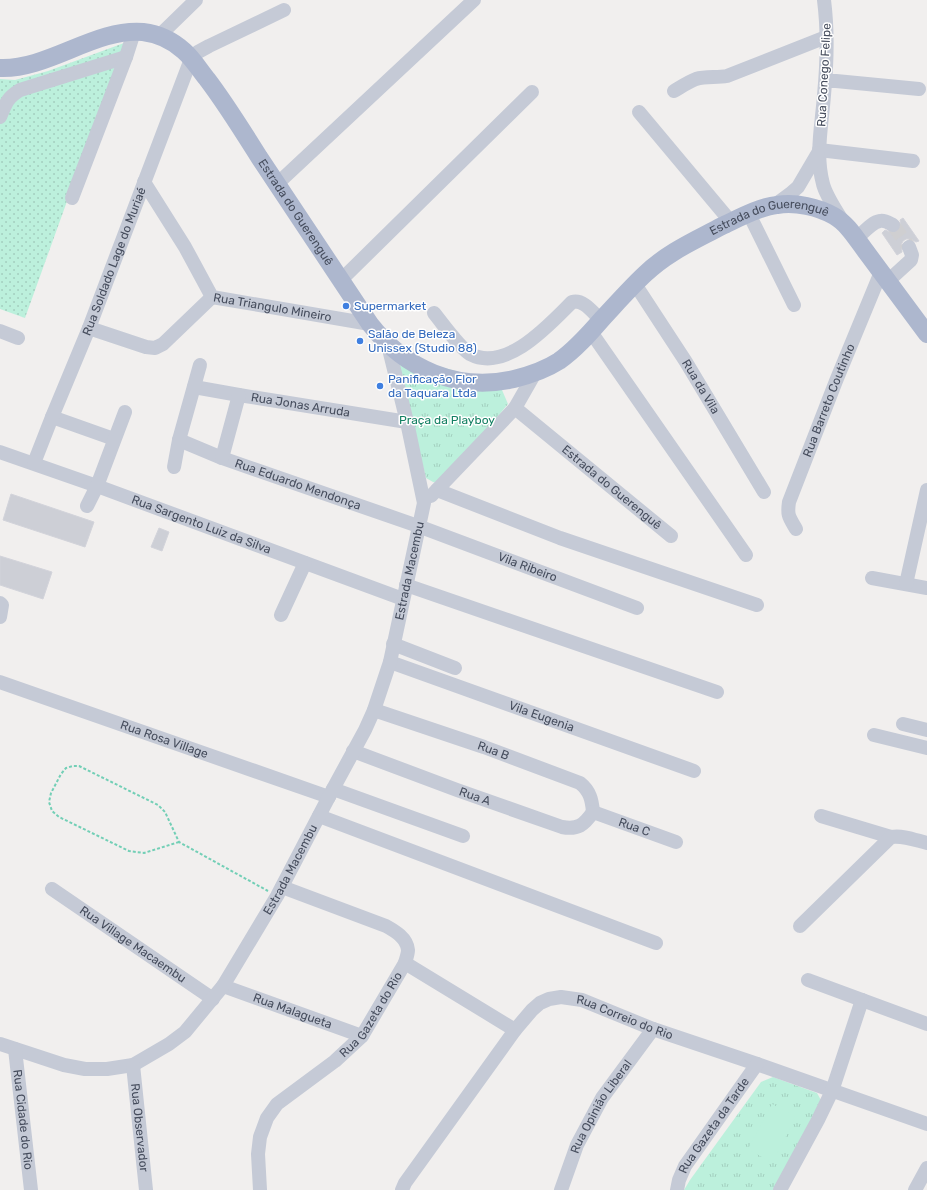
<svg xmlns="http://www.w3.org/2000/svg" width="927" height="1190" font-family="Rubik,sans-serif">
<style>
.grass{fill:url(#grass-dots)}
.park{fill:url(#park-tufts)}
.pitch{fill:#bcf0dc}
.building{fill:#cdcfd6;stroke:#d2d3da}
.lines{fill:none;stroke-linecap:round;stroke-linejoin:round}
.minor-tunnel{stroke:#cfcfd1;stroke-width:14;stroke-dasharray:14 7;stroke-linecap:butt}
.path{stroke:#73cfb6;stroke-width:2;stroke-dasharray:3 2;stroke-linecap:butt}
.minor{stroke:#c5cad6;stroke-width:14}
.major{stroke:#adb7ce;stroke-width:18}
.shop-dot{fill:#3f7fe0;stroke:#fff;stroke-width:1.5}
.labels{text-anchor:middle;stroke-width:3;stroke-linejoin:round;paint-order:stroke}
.street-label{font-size:12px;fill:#464d5d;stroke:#fff}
.shop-label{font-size:12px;fill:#366cbe;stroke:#fff;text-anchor:start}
.park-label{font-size:12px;fill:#148063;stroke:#fff}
</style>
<defs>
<pattern id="grass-dots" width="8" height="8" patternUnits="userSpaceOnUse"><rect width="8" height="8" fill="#bcf0dc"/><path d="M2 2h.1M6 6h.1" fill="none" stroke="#a3cfbf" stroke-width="1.8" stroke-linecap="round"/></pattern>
<pattern id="park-tufts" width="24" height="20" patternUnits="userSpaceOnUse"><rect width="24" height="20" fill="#bcf0dc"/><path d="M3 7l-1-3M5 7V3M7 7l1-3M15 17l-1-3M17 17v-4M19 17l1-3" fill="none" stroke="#a3cfbf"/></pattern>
</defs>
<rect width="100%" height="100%" fill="#f1efee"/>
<path class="grass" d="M124 43 25 318 0 309V79L15 80 48 71Z"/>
<g class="park">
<path d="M394 354 499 383 508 404 441 484 433 482 426 478Z"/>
<path d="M773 1077 817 1093 822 1102 773 1190H684L690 1180 761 1082Z"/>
</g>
<path class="pitch" d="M772 1104 796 1117 772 1163 748 1149Z"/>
<g class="building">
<path d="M903 218 919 241 916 242 911 239H906L903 241 901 245 902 252 897 255 882 233 885 230 893 233 898 232 900 229 901 225 900 220Z"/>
<path d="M11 494 94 522 85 547 3 520Z"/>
<path d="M159 528 169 532 162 551 151 547Z"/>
<path d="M0 556 52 572 43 599 0 585Z"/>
</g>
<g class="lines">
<path class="minor-tunnel" d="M893 225 909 247"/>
<path class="path" d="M179 842 144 853 129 851 59 817 52 811 49 802 51 793 61 774 66 768 73 766H79L158 805 165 812 179 842 268 891"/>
<g class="minor">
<path d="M824 0C828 31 827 64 824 95 822 124 815 155 823 184 826 196 836 210 843 222"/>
<path d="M159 36 196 0"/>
<path d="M826 81H836L919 89"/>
<path d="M674 91C681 87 688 82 696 79 706 76 717 78 727 76L826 37"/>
<path d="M639 112 731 222"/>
<path d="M0 117C6 103 7 98 20 90L126 57"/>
<path d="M819 150 913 161"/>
<path id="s1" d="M144 182 185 247 212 297 370 324"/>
<path d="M277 184 474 0"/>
<path d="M72 198 126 57 134 32"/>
<path d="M775 205 790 194 798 187 818 153"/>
<path d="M749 214 794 305"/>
<path d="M856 239C863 233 872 222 880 221 885 220 889 223 893 225"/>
<path d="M341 280 532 92"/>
<path d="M888 281 911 260 912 255 909 247"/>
<path id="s2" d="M635 284 686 362 764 492"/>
<path d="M434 313C443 324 459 347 470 354 506 373 549 325 572 302 584 299 593 313 601 320"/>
<path d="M89 328 146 347 155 348 163 344 212 297"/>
<path d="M0 331 18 338"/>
<path d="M591 332 746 555"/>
<path id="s3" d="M194 387 239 395 407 422"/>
<path id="s4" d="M515 408 671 536"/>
<path d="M52 417 114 439"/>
<path id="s5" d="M179 440 222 458 418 526 637 608"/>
<path id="s6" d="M0 452 97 486 403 599"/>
<path d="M222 458 239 395"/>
<path id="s7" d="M34 463 52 417 89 328 191 59 198 52 209 46 284 10"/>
<path d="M174 467 179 440 200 365"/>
<path d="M437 490 560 538 757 605"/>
<path d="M431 496 515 408 535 373"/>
<path d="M87 506 97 486 125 412"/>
<path id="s8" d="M796 529C789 517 787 516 789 502L836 381 881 272"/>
<path d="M872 578 927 588"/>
<path d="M906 584 927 490"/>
<path d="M406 585 717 692"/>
<path d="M0 603 2 605 0 617"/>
<path d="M281 615 305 563"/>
<path d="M393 644 455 668"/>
<path id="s9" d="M390 662 694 771"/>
<path id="s10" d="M0 682 329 797"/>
<path id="s11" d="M374 710 484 747 580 783C590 791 592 800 593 812"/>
<path d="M903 724 927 730"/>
<path d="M874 735 927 748"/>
<path id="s12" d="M353 751 457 790 562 827C578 830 584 825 593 812"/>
<path d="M333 789 463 836"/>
<path id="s13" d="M593 812 676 842"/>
<path d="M319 816 656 943"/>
<path d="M821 816 891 837"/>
<path id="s14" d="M52 889 213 999"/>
<path d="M800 926 891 837C903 835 915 840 927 843"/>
<path d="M405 963 515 1030"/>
<path d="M808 980 927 1024"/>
<path id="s15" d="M223 986 362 1036"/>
<path id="s16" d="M0 1044 64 1065 85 1069H107L133 1065 169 1044 185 1032 223 986 277 896 333 789 365 730 374 710 390 662 424 503 407 422 388 345"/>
<path id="s17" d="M15 1049 31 1190"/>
<path id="s18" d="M133 1065 146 1190"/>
<path id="s19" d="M260 1190 258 1154 260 1137 267 1118 277 1104 335 1061 362 1036 405 963C406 959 408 954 408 950 407 938 395 931 386 926L282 887"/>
<path id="s20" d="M402 1190 405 1183 515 1030 532 1010 540 1003 549 999 561 997 582 1000 653 1029 757 1064 927 1124"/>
<path id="s21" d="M561 1190 577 1145 602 1098 653 1029"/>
<path id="s22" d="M677 1190 679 1180 685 1166 757 1064"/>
<path d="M780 1190 818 1120 832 1091 862 1000"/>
<path d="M915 1190 927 1168"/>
</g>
<path class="major" id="s23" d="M0 68C48 70 95 28 143 32 159 34 172 40 184 51 193 59 199 69 207 79 226 104 242 130 259 157 296 213 333 268 370 324 405 369 457 392 514 379 530 375 545 370 559 361 575 350 589 334 602 319 616 304 630 288 645 274 668 252 694 241 722 226 737 219 761 206 777 205 796 202 818 207 834 216 848 224 857 240 867 253 887 280 907 307 927 334"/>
</g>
<g class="shop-dot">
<circle cx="346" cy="306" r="4"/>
<circle cx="360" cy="341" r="4"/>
<circle cx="380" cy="386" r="4"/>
</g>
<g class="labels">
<g class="street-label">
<text transform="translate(824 75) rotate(-87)" y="4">Rua Conego Felipe</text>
<text dy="4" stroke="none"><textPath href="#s23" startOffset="391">Estrada do Guerenguê</textPath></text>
<text dy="4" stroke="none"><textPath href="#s23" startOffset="1000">Estrada do Guerenguê</textPath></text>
<text dy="4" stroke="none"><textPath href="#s7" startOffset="217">Rua Soldado Lage do Muriaé</textPath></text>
<text dy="4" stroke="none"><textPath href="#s1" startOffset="195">Rua Triangulo Mineiro</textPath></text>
<text dy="4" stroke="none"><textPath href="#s2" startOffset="122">Rua da Vila</textPath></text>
<text dy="4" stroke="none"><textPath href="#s8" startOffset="138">Rua Barreto Coutinho</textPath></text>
<text dy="4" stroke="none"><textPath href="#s3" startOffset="108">Rua Jonas Arruda</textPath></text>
<text dy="4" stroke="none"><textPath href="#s5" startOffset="127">Rua Eduardo Mendonça</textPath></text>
<text dy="4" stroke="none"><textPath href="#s4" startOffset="125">Estrada do Guerenguê</textPath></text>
<text dy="4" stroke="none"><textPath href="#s6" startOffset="214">Rua Sargento Luiz da Silva</textPath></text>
<text dy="4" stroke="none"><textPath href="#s5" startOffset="371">Vila Ribeiro</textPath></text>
<text dy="4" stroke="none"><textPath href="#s16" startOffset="717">Estrada Macembu</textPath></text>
<text dy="4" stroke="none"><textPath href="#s9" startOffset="161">Vila Eugenia</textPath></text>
<text dy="4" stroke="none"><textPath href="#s10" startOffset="174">Rua Rosa Village</textPath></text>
<text dy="4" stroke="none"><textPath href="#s11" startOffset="126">Rua B</textPath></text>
<text dy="4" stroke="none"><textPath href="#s12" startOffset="130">Rua A</textPath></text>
<text dy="4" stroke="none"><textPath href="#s13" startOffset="44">Rua C</textPath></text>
<text dy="4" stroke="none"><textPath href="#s16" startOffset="393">Estrada Macembu</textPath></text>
<text dy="4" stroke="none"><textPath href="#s14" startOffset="98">Rua Village Macaembu</textPath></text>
<text dy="4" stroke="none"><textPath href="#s15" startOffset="74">Rua Malagueta</textPath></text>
<text dy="4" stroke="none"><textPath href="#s19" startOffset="222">Rua Gazeta do Rio</textPath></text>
<text dy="4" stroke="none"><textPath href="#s20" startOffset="322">Rua Correio do Rio</textPath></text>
<text dy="4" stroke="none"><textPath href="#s21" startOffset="93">Rua Opinião Liberal</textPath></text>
<text dy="4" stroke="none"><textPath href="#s17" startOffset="71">Rua Cidade do Rio</textPath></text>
<text dy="4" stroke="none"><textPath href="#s22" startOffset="75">Rua Gazeta da Tarde</textPath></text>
<text dy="4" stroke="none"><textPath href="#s18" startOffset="63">Rua Observador</textPath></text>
</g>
<g class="shop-label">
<text x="354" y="310">Supermarket</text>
<text x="368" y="338">Salão de Beleza<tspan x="368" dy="14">Unissex (Studio 88)</tspan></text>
<text x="388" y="383">Panificação Flor<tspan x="388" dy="14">da Taquara Ltda</tspan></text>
</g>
<g class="park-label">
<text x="447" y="424">Praça da Playboy</text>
</g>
</g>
</svg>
